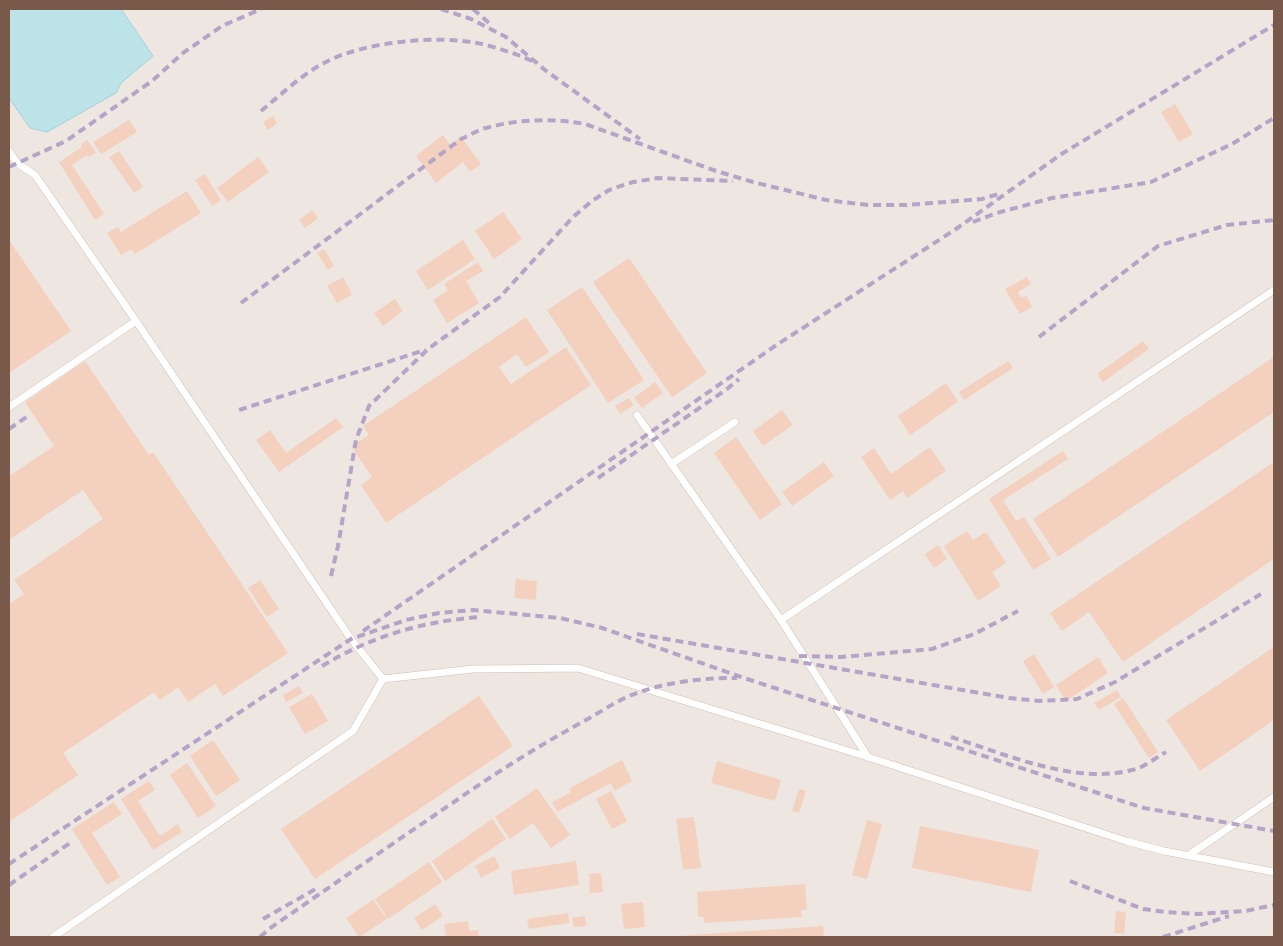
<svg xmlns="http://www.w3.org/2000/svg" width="1283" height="946" font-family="Overpass,sans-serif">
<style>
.industrial{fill:#eee6e1}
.water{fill:#bbe3e8;stroke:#a1d3da}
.building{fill:#f3d1be}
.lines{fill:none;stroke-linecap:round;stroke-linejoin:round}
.service-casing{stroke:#d2bdaf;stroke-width:8}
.service{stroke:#fff;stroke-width:7}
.rail{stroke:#b6a4c8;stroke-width:4;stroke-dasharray:8 5;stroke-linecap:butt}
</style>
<rect width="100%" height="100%" fill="#fdf4e7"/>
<rect class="industrial" x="9" y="9" width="1265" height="928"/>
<path class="water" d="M9 9H121L153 56 121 83 116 93 47 132 30 128 9 98Z"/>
<g class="building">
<path d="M1175 104 1193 134 1179 142 1161 112Z"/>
<path d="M273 116 277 124 268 130 263 122Z"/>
<path d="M129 120 137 132 101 154 93 142Z"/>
<path d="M443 135 450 145 461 137 481 164 470 172 463 162 436 183 416 156Z"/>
<path d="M87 140 96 153 89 157 87 155 72 165 104 214 95 220 59 162 82 147 81 144Z"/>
<path d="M119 151 143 187 134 193 109 157Z"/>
<path d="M258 157 269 172 228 202 217 188Z"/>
<path d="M205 174 221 200 212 206 195 180Z"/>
<path d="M187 191 201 213 135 254 131 249 121 255 107 233 118 227 121 232Z"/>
<path d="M312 210 318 218 305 228 299 220Z"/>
<path d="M503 212 522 239 494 259 475 231Z"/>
<path d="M9 240 71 331 9 373Z"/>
<path d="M463 240 475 259 428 290 416 271Z"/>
<path d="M324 249 334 266 328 270 317 253Z"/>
<path d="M629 258 707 373 672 397 593 282Z"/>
<path d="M478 262 483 271 466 281 479 303 447 323 433 300 448 290 444 284Z"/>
<path d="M343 277 352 295 337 303 327 286Z"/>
<path d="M1027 277 1031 284 1018 292 1021 298 1026 295 1032 307 1020 314 1005 289Z"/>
<path d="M582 287 644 380 608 403 547 310Z"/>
<path d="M395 299 403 311 383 326 374 313Z"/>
<path d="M526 317 549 352 526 367 517 354 499 367 511 384 566 347 591 385 386 523 361 485 372 477 351 446 369 435 363 426Z"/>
<path d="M1143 341 1149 349 1103 382 1097 374Z"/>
<path d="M1274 357V412L1058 557 1033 519Z"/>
<path d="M85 361 149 455 153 452 288 653 223 696 215 684 188 702 178 687 160 700 154 692 63 753 78 775 9 822V604L24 594 14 580 103 519 83 490 9 540V476L54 446 25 402Z"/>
<path d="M1008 361 1013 368 964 400 959 392Z"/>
<path d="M655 382 663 393 642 408 634 398Z"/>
<path d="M946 383 958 402 910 435 898 416Z"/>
<path d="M629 398 634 405 620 414 615 406Z"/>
<path d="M782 410 793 425 763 446 753 431Z"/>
<path d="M336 418 343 427 279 472 256 440 270 430 286 453Z"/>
<path d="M736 437 782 504 760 520 714 453Z"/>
<path d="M930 447 946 471 907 498 903 491 890 500 861 457 874 448 891 474Z"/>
<path d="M1063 451 1068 459 1003 500 1016 521 1024 517 1051 559 1033 570 989 499Z"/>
<path d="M824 462 834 476 792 506 782 492Z"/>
<path d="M1274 462V559L1123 662 1089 612 1062 631 1050 613Z"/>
<path d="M967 531 973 540 986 532 1006 563 992 572 1001 586 978 601 944 546Z"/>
<path d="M938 545 947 559 934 568 925 554Z"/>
<path d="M516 579 537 581 536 600 514 598Z"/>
<path d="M260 580 279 609 267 617 248 588Z"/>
<path d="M1274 647V720L1200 771 1166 720Z"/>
<path d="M1034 654 1054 687 1043 694 1023 661Z"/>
<path d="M1098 657 1108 673 1066 701 1056 685Z"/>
<path d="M299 686 303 693 286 702 283 695Z"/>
<path d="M1117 690 1121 697 1099 710 1094 703Z"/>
<path d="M312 694 328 721 305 734 289 707Z"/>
<path d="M479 696 513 746 315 879 281 829Z"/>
<path d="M1123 698 1158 752 1149 758 1114 704Z"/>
<path d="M213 740 240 780 216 796 190 756Z"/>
<path d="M622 760 632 781 614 791 611 783 557 812 552 802 571 792 570 788Z"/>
<path d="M717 761 781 780 775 801 711 783Z"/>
<path d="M187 763 216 806 198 818 170 775Z"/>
<path d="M149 781 155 790 138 801 160 836 178 824 182 832 153 850 121 799Z"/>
<path d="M537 788 570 835 551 848 533 823 510 839 495 817Z"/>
<path d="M799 789 806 791 799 813 792 811Z"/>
<path d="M611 791 627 821 612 829 596 799Z"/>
<path d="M114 802 122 814 92 833 120 877 107 885 72 829Z"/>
<path d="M694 817 701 868 683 870 676 819Z"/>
<path d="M492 819 506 839 445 881 432 861Z"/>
<path d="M867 820 882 824 867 879 852 875Z"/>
<path d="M920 826 1039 850 1031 892 912 868Z"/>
<path d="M494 856 500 868 481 878 475 866Z"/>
<path d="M576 861 579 885 514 895 511 871Z"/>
<path d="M429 862 442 882 388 919 375 899Z"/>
<path d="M601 873 603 892 590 893 589 874Z"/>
<path d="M805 884 807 910H801L802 917 704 923V917H698L697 892Z"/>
<path d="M373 900 387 919 359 937 346 918Z"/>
<path d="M643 902 645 927 624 929 621 904Z"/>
<path d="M435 904 443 916 422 930 414 918Z"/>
<path d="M1116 911 1126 912 1124 934 1114 933Z"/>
<path d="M568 913 569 923 529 929 527 919Z"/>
<path d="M585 916 586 926 574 927 572 918Z"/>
<path d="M468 921 469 931 478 930 479 937H446L444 924Z"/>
<path d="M823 926 824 937H678V936Z"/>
</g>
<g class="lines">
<defs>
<g id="service">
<path d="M9 151 17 163 35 175 136 321 351 639 383 679 473 669 578 668 868 757 1126 841 1164 851 1274 872"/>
<path d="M9 407 136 321"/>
<path d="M637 415 781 620"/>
<path d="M671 464 735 422"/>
<path d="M868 757 781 620 1274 290"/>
<path d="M1189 855 1274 797"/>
<path d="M53 937 353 731 383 679"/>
</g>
</defs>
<use href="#service" class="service-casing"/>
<use href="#service" class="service"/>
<g class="rail">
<path d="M441 9 471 19 506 37 545 70 640 139"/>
<path d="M473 9 489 23"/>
<path d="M261 111C282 94 303 73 328 61 365 42 436 35 477 43 497 47 516 54 535 62"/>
<path d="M9 167 66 141 152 81 183 53 222 26 261 9"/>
<path d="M973 222 997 213 1052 198 1151 182 1232 144 1274 118"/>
<path d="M241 303 461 139C469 136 477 130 486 128 518 119 552 118 585 124L716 171 753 182 826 200 868 205H907L982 199 1002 193"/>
<path d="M1039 337 1158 246 1227 225 1274 220"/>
<path d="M239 410 425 350"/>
<path d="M9 429 28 416"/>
<path d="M598 478 727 389 739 379"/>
<path d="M331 576 338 546 356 440 369 406 428 349 500 297 573 217 592 201 609 190 633 182 658 178 733 181"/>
<path d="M363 631 778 344 956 229 1060 155 1274 25"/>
<path d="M637 634 1009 698 1040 701 1077 699 1115 682 1261 594"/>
<path d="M799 656 841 657 932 649 974 634 1018 611"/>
<path d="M322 666C372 636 423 621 481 617"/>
<path d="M951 737C1005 754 1075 785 1132 770 1145 767 1155 758 1166 752"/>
<path d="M9 864 351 639 406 620 439 613 473 610 560 618 602 628 744 678 1144 808 1274 831"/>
<path d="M1070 881 1143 909 1165 912 1197 914 1245 911 1274 905"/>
<path d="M9 885 70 843"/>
<path d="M263 919 319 887"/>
<path d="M260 937 269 929C331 886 392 844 454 802 497 772 540 745 586 720 600 712 614 703 629 696 663 682 701 678 737 678"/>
<path d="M1163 937 1229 916"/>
</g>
</g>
<rect width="1283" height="946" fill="none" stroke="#78594a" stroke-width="20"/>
</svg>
